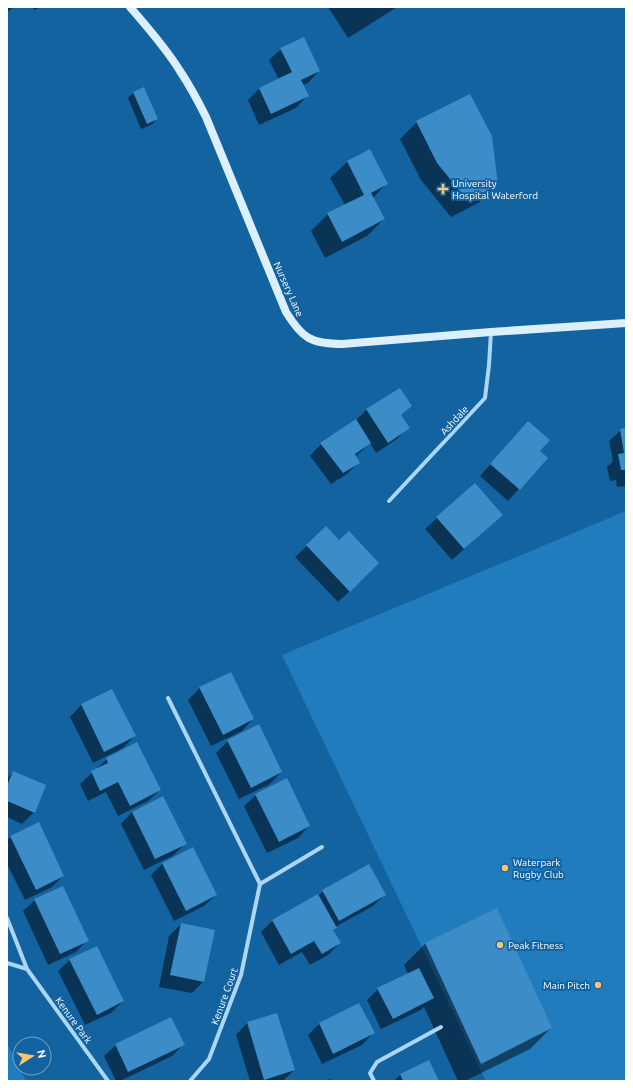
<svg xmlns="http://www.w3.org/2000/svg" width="633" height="1088" font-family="Ubuntu,sans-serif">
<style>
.green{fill:#217cbe}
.shadow{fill:#0007}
.building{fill:#3b8cc7}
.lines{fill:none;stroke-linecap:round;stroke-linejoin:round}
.street{stroke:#abd6f5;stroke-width:4}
.secondary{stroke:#dbeffd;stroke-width:8}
.poi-dot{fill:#ffc26f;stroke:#1263a0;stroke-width:1.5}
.labels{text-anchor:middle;stroke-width:4;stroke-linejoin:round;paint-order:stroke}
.poi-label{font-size:10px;fill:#fff;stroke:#1263a0;text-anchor:start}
.street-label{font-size:10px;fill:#fff;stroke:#1263a0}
</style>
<rect width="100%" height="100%" fill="#1263a0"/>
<g class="green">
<path d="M626 511V1081H486L282 655Z"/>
<path d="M7 1043 26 1081H7Z"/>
</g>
<g class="shadow">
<path d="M7 7H14L9 11 7 12Z"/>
<path d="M33 7H42L34 10Z"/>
<path d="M328 7H397L348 38Z"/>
<path d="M281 49 319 71 308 83 302 85 307 96 296 108 259 125 248 100 259 89 279 80 269 60Z"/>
<path d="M134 92 157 119 151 125 141 129 128 98Z"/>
<path d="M417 122 497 185 480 202 451 217 421 180 400 139Z"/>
<path d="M369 150 386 184 373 198 384 219 367 236 325 258 311 231 328 214 345 205 330 178 347 162Z"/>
<path d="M411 406 400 416 408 427 397 439 376 453 370 443 356 456 359 462 347 474 331 484 310 456 321 444 356 420 366 410Z"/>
<path d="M528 422 539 451 519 489 508 501 480 476 517 434Z"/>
<path d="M626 429V486L617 487 616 480 610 481 607 467 613 461 609 441 621 430Z"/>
<path d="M475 484 490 526 452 560 425 529 437 518Z"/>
<path d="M326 528 339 541 367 575 338 602 295 557Z"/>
<path d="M200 688 253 719 242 731 211 746 188 700Z"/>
<path d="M112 690 135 736 123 748 93 763 70 717 81 705Z"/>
<path d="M228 741 281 772 270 784 239 799 216 753Z"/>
<path d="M107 759 160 790 148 801 118 816 106 792 88 801 80 784Z"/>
<path d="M14 772 34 812 22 824 7 817V778Z"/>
<path d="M256 795 309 826 298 838 267 853 244 806Z"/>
<path d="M132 812 185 844 174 855 144 870 121 824Z"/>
<path d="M11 836 63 876 52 887 25 900 7 864V840Z"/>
<path d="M162 864 216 895 204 906 174 921 151 875Z"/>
<path d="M323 891 384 895 373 906 335 927 332 931 340 943 328 955 310 965 302 952 279 965 261 932 272 921 318 896Z"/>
<path d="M35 900 87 940 76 952 48 965 23 911Z"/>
<path d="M497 909 551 1028 530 1049 465 1081H458L424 1007 421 1010 381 1029 367 1000 378 989 408 974 404 965 425 944Z"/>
<path d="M181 924 203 982 192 993 159 987 169 936Z"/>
<path d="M70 960 123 1001 111 1013 85 1025 58 971Z"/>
<path d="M359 1004 373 1033 362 1045 322 1064 308 1035 319 1024Z"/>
<path d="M247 1023 294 1070 283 1081H250L236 1035Z"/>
<path d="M184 1044 172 1056 120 1081H116L104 1056 116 1045Z"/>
<path d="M429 1061 438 1081H394L400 1075Z"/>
<path d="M330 1079 331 1081H324Z"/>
</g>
<g class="building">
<path d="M304 37 320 71 301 80 309 96 271 114 259 88 292 72 280 48Z"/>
<path d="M144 87 158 119 147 124 133 92Z"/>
<path d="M470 94 492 136 498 185 468 201 437 163 416 121Z"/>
<path d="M370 149 388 184 371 193 385 219 342 242 327 213 364 195 347 161Z"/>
<path d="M400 388 412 406 401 415 410 428 388 443 366 409Z"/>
<path d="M356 419 371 443 355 454 360 463 343 473 320 443Z"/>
<path d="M528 421 550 440 540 451 548 458 520 490 490 464Z"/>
<path d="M626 428V470H621L618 454 624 453 620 429Z"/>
<path d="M475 483 503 515 464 549 436 517Z"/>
<path d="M326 526 339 540 349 531 379 563 350 592 306 545Z"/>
<path d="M231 672 254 719 223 735 199 687Z"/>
<path d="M112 689 136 736 104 752 81 704Z"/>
<path d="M259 724 282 772 251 788 227 740Z"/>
<path d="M137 742 161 790 130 806 118 782 100 791 91 771 108 763 106 758Z"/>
<path d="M13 771 46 785 35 813 7 801V786Z"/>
<path d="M287 778 310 826 279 842 255 794Z"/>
<path d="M163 796 187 844 155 859 132 812Z"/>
<path d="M39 822 64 876 36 890 10 836Z"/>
<path d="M193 847 217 895 186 911 162 863Z"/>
<path d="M369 864 386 895 339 921 322 890Z"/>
<path d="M63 886 89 941 60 954 34 899Z"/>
<path d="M318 894 337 928 333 930 341 943 322 954 314 941 291 954 272 920Z"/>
<path d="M497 908 552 1028 481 1064 425 943Z"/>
<path d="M181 923 215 930 204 982 170 975Z"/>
<path d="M97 946 124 1001 97 1015 69 959Z"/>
<path d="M419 968 434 998 393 1019 377 988Z"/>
<path d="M359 1003 375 1033 333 1054 319 1023Z"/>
<path d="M277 1013 295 1070 264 1080 247 1022Z"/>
<path d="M171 1017 185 1045 128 1072 115 1044Z"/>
<path d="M429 1060 439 1081H403L400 1074Z"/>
</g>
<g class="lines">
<g class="street">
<path d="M389 501 485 398 489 365 491 332"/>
<path d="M168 698 260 884 241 975 209 1059 190 1081"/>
<path d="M260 884 322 847"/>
<path d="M7 918 27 969 108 1081"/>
<path d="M7 963 27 969"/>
<path d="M374 1081 370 1073 377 1062 441 1027"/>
</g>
<path class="secondary" d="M130 7C148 28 166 48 180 71 190 86 198 101 206 117L286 312C302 338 311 344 342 344L491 332 626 323"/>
</g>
<g class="poi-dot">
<path d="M441 183h4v4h4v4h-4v4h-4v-4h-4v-4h4z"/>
<circle cx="505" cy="868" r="4"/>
<circle cx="500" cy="945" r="4"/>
<circle cx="598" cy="985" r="4"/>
</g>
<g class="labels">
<g class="poi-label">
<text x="452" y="187">University<tspan x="452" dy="12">Hospital Waterford</tspan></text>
<text x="513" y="866">Waterpark<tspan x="513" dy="12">Rugby Club</tspan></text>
<text x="508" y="949">Peak Fitness</text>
<text x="590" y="989" text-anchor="end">Main Pitch</text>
</g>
<g class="street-label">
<text transform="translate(289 289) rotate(66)" y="4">Nursery Lane</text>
<text transform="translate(454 420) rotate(-47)" y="4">Ashdale</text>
<text transform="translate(224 996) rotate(-70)" y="4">Kenure Court</text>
<text transform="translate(74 1020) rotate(54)" y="4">Kenure Park</text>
</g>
</g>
<rect width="633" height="1088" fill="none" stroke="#ffffff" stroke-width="16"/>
<g transform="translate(32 1056) rotate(78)"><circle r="19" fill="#1263a0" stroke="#71a1c6"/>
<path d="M0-3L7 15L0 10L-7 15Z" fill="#ffc26f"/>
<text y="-6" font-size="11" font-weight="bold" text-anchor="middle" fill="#ffffff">N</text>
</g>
</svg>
